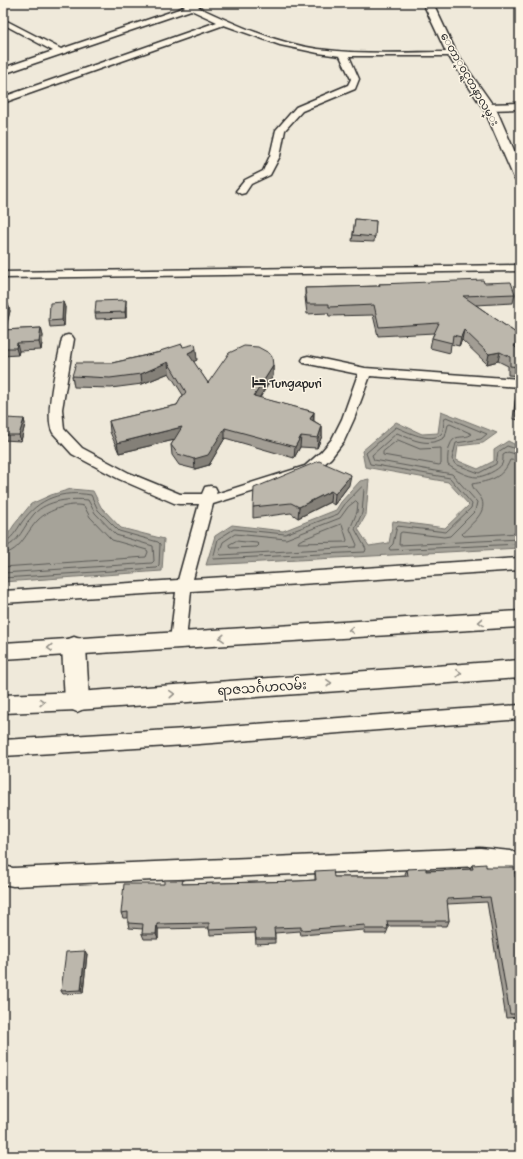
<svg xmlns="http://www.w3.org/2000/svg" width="523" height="1159" font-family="'Gochi Hand','Noto Sans Myanmar',sans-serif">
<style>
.water{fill:#a6a399;stroke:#75736d}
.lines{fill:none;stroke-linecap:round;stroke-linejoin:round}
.shore{stroke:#5c5b57;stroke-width:1}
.minor-casing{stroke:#2b2b2b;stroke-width:3}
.major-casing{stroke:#2b2b2b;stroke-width:3}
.highway-casing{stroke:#2b2b2b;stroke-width:3}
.minor{fill:#fcf5e5;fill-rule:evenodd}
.major{fill:#fcf5e5;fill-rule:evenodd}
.highway{fill:#fcf5e5;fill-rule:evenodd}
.wall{fill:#a29d94;stroke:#2b2b2b}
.shaded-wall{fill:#848078;stroke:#2b2b2b}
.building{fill:#bcb7ac;stroke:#2b2b2b}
.oneway{stroke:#949088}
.labels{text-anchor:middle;stroke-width:3;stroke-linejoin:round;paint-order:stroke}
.far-street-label{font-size:11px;fill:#2b2b2b;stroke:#fcf5e5}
.poi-label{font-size:13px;fill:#2b2b2b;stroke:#fcf5e5;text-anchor:start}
.street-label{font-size:13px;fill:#2b2b2b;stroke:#fcf5e5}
</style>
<rect width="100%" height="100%" fill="#efe9da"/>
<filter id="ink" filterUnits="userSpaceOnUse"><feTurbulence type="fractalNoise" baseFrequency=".025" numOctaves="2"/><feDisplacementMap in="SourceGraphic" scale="8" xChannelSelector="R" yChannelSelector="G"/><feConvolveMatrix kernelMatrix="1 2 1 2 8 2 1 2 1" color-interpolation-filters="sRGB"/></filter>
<g filter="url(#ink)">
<g class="water">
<path d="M441 411 497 433 483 443 458 446 456 460 478 469 494 461V450L508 441 520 447V548L206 565 215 536 232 525 283 531 336 510 341 502 360 481 369 479 366 515 358 529 369 546 389 543 393 521 445 528 469 505 448 482 365 467 362 451 396 422 422 434 438 433Z"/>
<path d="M71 489 93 491 101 507 121 528 164 539 162 571 3 582V542L14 525 31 504 51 495Z"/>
</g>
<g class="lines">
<g class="shore">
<path d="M398 440 420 449 441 448V464L439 465 383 455V452Z"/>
<path d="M520 450 507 446 498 452 496 464 479 473 455 464 452 459 456 443 481 439 487 434 446 417C442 422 445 430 441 434 431 444 406 431 396 427L366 453 370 464 450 478 472 504 471 508 446 532 397 526 393 544 389 548 390 550 520 544"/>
<path d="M520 455 508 452 503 455C503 458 503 462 502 464 499 470 483 477 477 477 468 477 455 470 448 465 447 458 448 441 456 438 462 436 467 438 472 434L450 424 448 425 445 437C429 448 413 440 397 433L372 455 374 460 452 474 477 502 475 511 450 536 444 537 402 532 400 533 399 545 520 539"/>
<path d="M520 461 510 460C503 478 490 481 472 484 473 490 479 494 482 500 487 514 469 525 462 534L464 536 520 533"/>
<path d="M362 487 364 489 362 513 355 529 366 549 365 552 213 559 218 539 234 529 285 534 338 514 345 504Z"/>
<path d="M356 501 358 503 357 512 350 529 357 545 356 547 221 555 219 553 223 542 235 534 286 539 340 518 348 507Z"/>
<path d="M342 524 347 540 346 542 298 543 299 541Z"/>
<path d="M236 541 257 543 259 545 257 547 230 548 229 545Z"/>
<path d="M3 543C11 540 17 530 22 522 39 498 62 490 91 495L98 510 119 531 158 542 160 544 159 566 157 568 3 578"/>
<path d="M3 548C19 544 24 525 34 514 47 500 71 498 88 500L95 513 116 535 153 546 154 561 152 563 3 573"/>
<path d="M3 554C21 551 26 532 38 520 44 514 51 511 59 508 67 505 76 504 84 506L90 517 112 540 147 550 148 552 146 557 3 567"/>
</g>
<defs>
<g id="minor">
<path d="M179 3H200L201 5 198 7C236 25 276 43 318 49 362 55 408 52 452 52L456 54 452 56H349L359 79 355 89 302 111 285 130 280 156 270 175 251 184 245 193 241 194 236 191 245 180 263 171 270 156 276 130 296 107 348 85 351 79 340 56 318 53 280 45 224 25 3 103V97L217 22 191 10 3 74V68L53 51 3 24V19L61 49 185 7Z"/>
<path d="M520 103V109L488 110 484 107 488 104Z"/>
<path d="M512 156H520V162L509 161 507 159 509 157Z"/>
<path d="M520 265V271L3 278V272Z"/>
<path d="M68 335 72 336 74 339 62 409 64 429 82 448 129 473 180 494H202L205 487 210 486 215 487 217 491 216 494 305 466 321 452 332 439 342 419 358 374 304 363 302 360 304 357 308 356 365 368 520 379V387L370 376 354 419 344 441 331 458 315 472 213 504 193 579 520 558V570L191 591 186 640 184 645 178 647 172 645 170 640 176 592 3 603V591L178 580 199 504H179L174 503 119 479 72 454 53 433C43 417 58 359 62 339L64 336Z"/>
<path d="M520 705V719L186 745 3 756V740L186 729Z"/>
<path d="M480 848 511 851 520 855V874L509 869 480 866 13 886 3 884V866L13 868Z"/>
</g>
<g id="major">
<path d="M423 3H433L457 54 497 111 520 164V182L516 181 514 178 485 111 447 54Z"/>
<path d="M520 611V627L3 659V643Z"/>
<path d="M520 660V678L77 710 3 713V695L77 692Z"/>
</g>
<path id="highway" d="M74 637 82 640 86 647 89 701 86 708 77 712 68 708 65 701 62 647 66 640Z"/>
</defs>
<use href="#minor" class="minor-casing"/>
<use href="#major" class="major-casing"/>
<use href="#highway" class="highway-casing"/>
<use href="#minor" class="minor"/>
<use href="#major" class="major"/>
<use href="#highway" class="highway"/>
</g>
<g class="wall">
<path d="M355 219 376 221 374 242 352 241Z"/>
<path d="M484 283 515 294 513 303 476 305 520 336V349L518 350 520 352V376L508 375V366L498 361 487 364 462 340 459 346 451 344 450 353 430 348 432 338 434 333 378 336 373 315 329 316 328 313 307 314 305 297V288L379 286V284Z"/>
<path d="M3 304H8L10 311 5 330 41 328 43 336 41 350 19 351 18 355 3 356Z"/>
<path d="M126 306V318L96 319 95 313Z"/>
<path d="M65 307 64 326 50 327 49 321Z"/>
<path d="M183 347 197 360 193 361 208 383 273 366V376L260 398 314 412V421L322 426V436L317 448 300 447 294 458 225 438 209 465 195 469 179 465 172 455 171 445 174 440 119 453 110 432 109 421 177 405 183 395 169 373 142 384 111 388 74 387 72 376 112 363 160 352V351Z"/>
<path d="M517 393H520V420L513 419 515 401Z"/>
<path d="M24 419 25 424 21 441 3 440V429Z"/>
<path d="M349 485 334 505 330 502 298 518 291 513 253 518V507Z"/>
<path d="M472 865 486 867 515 877 520 878V1017L506 1018 487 902 447 904 449 921 447 926H388V929L386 934H364V930L301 935 300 931 275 933V943L256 944 255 933 210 935 209 928 158 929V939H144L142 934 143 929 129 928 128 923V918H123L121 913 183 884 299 881 315 880V871L334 877H390L406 876 405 874 407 869 426 871 470 869Z"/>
<path d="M87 954 83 993 63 994 61 991Z"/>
</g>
<g class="shaded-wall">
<path d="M126 300V318L125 312Z"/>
<path d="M63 302 65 307 64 326 62 320Z"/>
<path d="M8 304 10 311 4 337 3 324Z"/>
<path d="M41 328 43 336 41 350 39 342Z"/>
<path d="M464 330 462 340 459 346 461 337Z"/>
<path d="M520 341V349L511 355 514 346Z"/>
<path d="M17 343 19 351 18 355 16 348Z"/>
<path d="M196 349 197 360 189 364 188 353Z"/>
<path d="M500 352 498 361 487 364 489 354Z"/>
<path d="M168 362 169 373 142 384 141 374Z"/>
<path d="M273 366V376L254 406V396Z"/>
<path d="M314 412 313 422 310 419Z"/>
<path d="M24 419 25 424 21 441 19 435Z"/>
<path d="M322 426V436L317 448 318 438Z"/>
<path d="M182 427 183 438 119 453 117 443Z"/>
<path d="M225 428V438L209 465 195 469 194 459Z"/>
<path d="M301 436 300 447 294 458 295 447Z"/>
<path d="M351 475 349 485 334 505 335 494Z"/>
<path d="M331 491 330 502 298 518 299 507Z"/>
<path d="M157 924 158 929V939L156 934Z"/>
<path d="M85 951 87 954 83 993 81 990Z"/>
<path d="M5 1039 7 1041 3 1061V1046Z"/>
</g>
<g class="building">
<path d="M355 219 376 221 375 237 353 235Z"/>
<path d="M483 280 484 283 511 282 515 294 463 296 520 336V341L514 346 520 352V367L510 366V357L500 352 489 354 464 330 461 337 453 335 452 343 432 338 439 323 379 327 374 305 329 307V304H307L305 288 380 286 379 284Z"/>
<path d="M126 300 125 312 95 313 96 301Z"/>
<path d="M63 302 62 320 49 321 50 303Z"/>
<path d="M3 304H8L3 324Z"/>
<path d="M41 328 39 342 17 343 16 348H3V330Z"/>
<path d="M182 344 183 347 195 344 196 349 188 353 208 383 229 353 244 346 258 347 269 353 272 357 273 366 254 396 314 412 310 419 322 426 318 438 301 436 295 447 225 428 208 455 194 459 178 454 171 445 182 427 117 443 109 421 177 405 181 398 186 392 168 362 141 374 110 378 72 376 76 363H112L161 352 160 351Z"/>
<path d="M517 393H520V412L515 411Z"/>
<path d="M6 418 24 419 19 435H3V429Z"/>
<path d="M319 461 351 475 335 494 331 491 299 507 291 503 253 507 254 488Z"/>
<path d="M486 864V867H514L515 877 520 878V1014H510L490 897 447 899 449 921H387L388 929H365V925L301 930V927L274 928 275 939H256L255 928 209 930V923L157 924 156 934H142L143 924 128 923V912L121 913 124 884H164V880H183L182 884 299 881 316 880 315 871 333 870 334 877H390L408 876 407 869 426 868V871L473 869 472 865Z"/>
<path d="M85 951 81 990 61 991 66 952Z"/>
<path d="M3 1039H5L3 1046Z"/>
</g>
<defs><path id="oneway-chevron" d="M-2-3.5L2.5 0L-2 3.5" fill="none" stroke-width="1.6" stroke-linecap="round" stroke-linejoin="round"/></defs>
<g class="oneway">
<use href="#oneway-chevron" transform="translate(481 622) rotate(176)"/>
<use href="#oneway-chevron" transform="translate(351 630) rotate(176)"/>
<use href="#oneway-chevron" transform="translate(222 638) rotate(176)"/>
<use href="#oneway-chevron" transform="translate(50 648) rotate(177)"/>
<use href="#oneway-chevron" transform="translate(459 673) rotate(-4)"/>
<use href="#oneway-chevron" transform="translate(329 683) rotate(-4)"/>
<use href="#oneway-chevron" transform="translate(172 694) rotate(-4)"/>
<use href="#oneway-chevron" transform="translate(42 702) rotate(-2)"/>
</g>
</g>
<defs>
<symbol id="hotel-bare" viewBox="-9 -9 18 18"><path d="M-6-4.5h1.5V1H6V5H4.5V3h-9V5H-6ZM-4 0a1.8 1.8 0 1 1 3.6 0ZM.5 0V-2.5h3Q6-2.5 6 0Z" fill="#2b2b2b" stroke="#fcf5e5" stroke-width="2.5" paint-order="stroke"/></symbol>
</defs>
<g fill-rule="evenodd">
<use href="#hotel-bare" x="249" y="372" width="20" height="20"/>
</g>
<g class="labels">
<g class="far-street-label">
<text transform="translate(470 79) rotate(60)" y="4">ေတာ္၀င္ရတနာလမ္း</text>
</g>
<g class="poi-label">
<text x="270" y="387">Tungapuri</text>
</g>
<g class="street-label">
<text transform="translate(262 687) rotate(-4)" y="5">ရာဇသင်္ဂဟလမ်း</text>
</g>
</g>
<rect width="523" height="1159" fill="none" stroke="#fcf5e5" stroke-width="16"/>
<rect x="8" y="8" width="507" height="1143" fill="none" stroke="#2b2b2b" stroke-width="1.5" filter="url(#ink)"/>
</svg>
